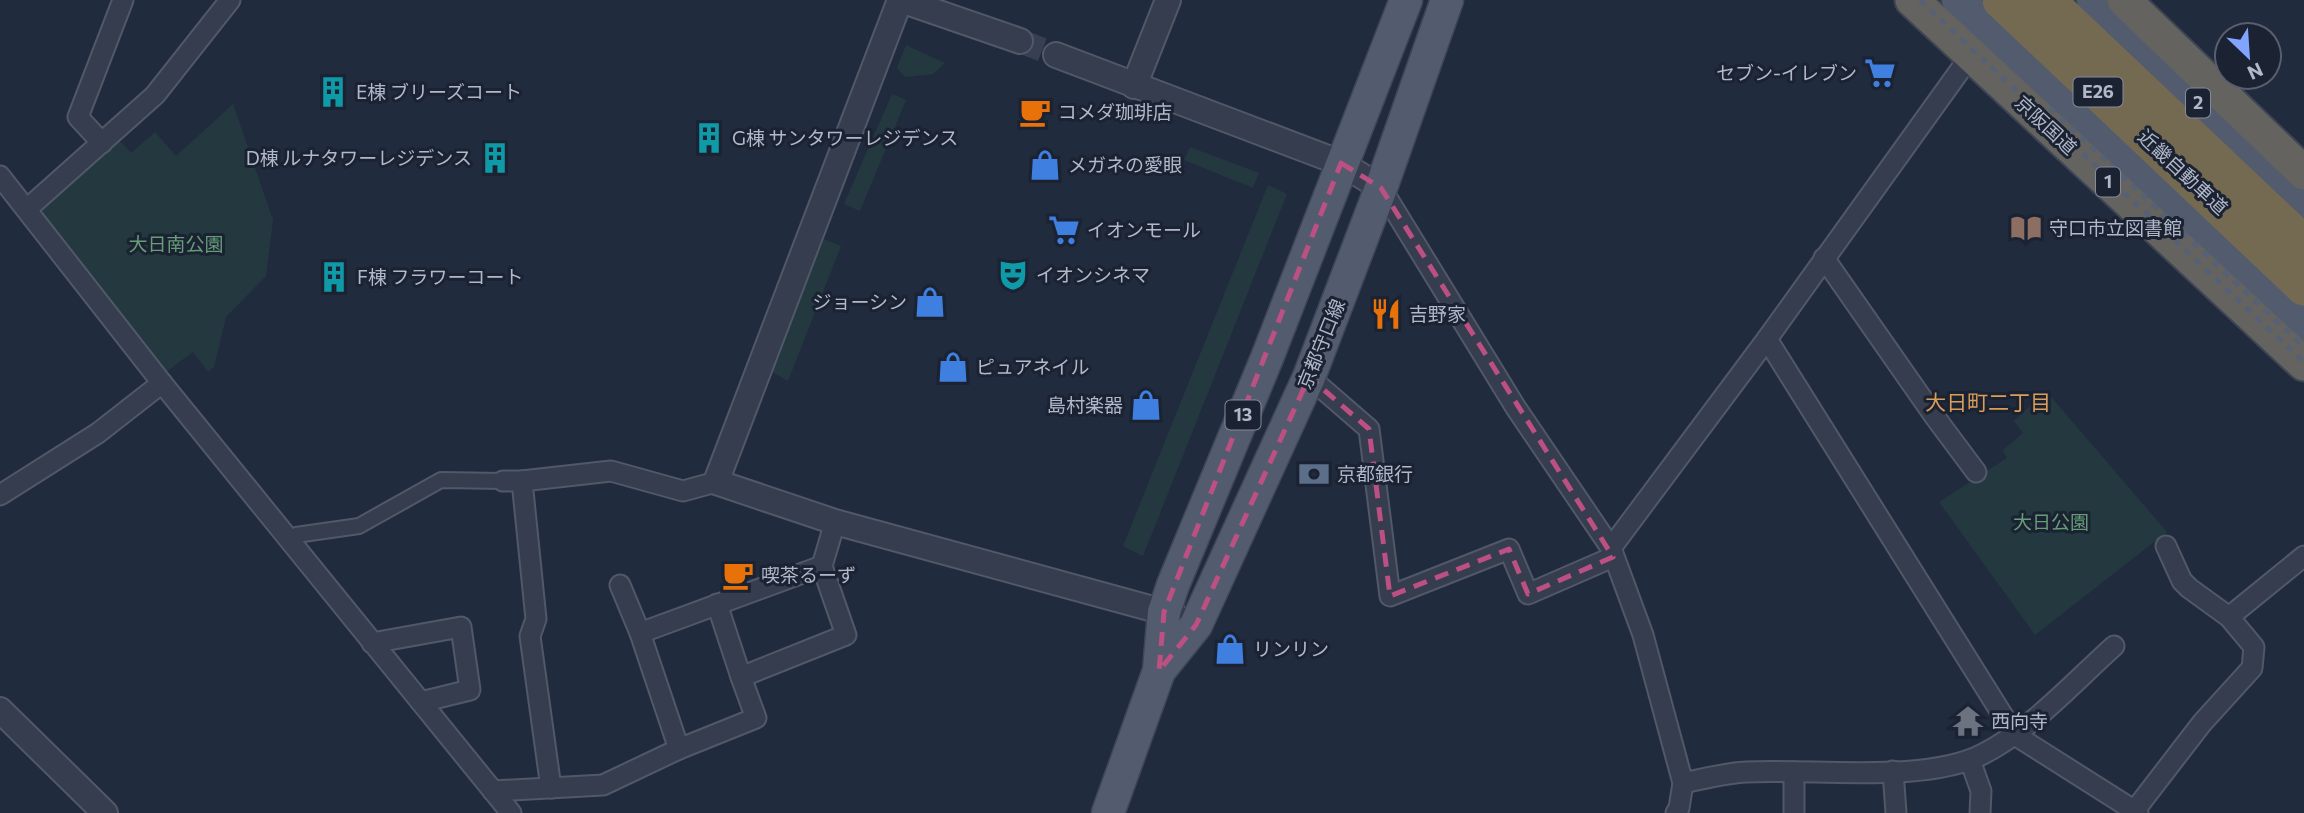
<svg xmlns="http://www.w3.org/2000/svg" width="2304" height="813" font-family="Commissioner,'Noto Sans JP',sans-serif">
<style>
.green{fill:#23393f}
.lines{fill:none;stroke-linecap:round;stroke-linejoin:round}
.tertiary-tunnel{stroke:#374053;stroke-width:24;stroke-dasharray:24 12;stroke-linecap:butt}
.pedestrian-casing{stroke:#515868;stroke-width:18}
.minor-casing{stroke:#515868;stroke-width:23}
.tertiary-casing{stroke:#515868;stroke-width:28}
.primary-casing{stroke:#3f4656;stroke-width:35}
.trunk-casing{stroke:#3e4555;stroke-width:37}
.motorway-casing{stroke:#3e4555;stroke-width:40}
.pedestrian{stroke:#353d4e;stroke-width:14}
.minor{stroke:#353d4e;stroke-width:19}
.tertiary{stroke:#353d4e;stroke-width:24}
.primary{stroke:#535c6e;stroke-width:32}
.trunk{stroke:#646360;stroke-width:33}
.motorway{stroke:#746a52;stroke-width:37}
.rail{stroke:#576175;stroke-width:5;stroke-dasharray:7 7;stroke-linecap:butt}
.marked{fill:none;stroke:#bc5082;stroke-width:5;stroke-dasharray:14 9;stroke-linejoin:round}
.labels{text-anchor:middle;stroke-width:6;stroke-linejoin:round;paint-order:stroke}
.shield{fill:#1b2232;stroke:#848b9c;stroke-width:2}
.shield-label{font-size:18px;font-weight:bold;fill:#b1b8c9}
.poi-label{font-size:19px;fill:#b1b8c9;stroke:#1b2232;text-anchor:start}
.street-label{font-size:19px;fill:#b1b8c9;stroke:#1b2232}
.park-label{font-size:19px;fill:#669c78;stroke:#1b2232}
.neighbourhood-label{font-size:21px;fill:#db9e5a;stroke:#1b2232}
</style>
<rect width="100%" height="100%" fill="#212b3e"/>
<g class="green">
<path d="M906 45 945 63 933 74 905 77 897 68Z"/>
<path d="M892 94 906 100 860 211 844 204Z"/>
<path d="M233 104 273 220 266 276 226 317 214 367 208 372 193 352 167 371 43 215V207L119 140 131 153 155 132 176 156Z"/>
<path d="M1190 147 1259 173 1253 188 1184 160Z"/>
<path d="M1268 185 1287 194 1143 556 1123 546Z"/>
<path d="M824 239 841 246 788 381 772 372Z"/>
<path d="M2046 391 2167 532 2035 635 1939 502 2007 458 2003 450 2023 433 2014 421Z"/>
</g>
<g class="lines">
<path class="tertiary-tunnel" d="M1020 41 1056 55"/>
<defs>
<path id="pedestrian" d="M296 535 359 526 441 480 503 481"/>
<g id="minor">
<path d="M102 143 78 117 123 0"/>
<path d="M0 176 162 383 511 813"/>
<path d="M1381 188 1516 408 1611 548 1643 635 1683 783 1679 808 1676 813"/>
<path d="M27 209 155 95 230 0"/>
<path d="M1824 258 1935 417 1976 472"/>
<path d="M1767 339 2015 735 2138 813"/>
<path d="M1309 377 1369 429 1390 596 1509 549 1528 594 1613 557"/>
<path d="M503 481H522L611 471 683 491 716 482"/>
<path d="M522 481 536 619 530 636 551 788"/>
<path d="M0 495 98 433 162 383"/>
<path d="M1611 548 1767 339 1971 55"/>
<path d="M717 604 741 677"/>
<path d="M2229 617 2304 556"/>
<path d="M640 633 822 566 835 522"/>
<path d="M372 643 461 627 470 690 421 702"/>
<path d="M679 749 756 718 741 677 846 635 822 566"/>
<path d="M1970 760 1981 791 1980 813"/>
<path d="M1893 771 1896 813"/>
<path d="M1794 772V813"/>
<path d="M1683 783C1703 779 1725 773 1746 772 1812 768 1925 784 1983 754 2032 729 2074 682 2114 646"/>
<path d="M493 791 603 785 679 749 640 633 620 585"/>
<path d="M2135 810 2202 723 2252 668 2254 647 2229 617 2189 588 2182 581 2166 546"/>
</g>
<g id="tertiary">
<path d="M900 0 716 482 835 522 1164 612 1180 619"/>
<path d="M901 0 1020 41"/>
<path d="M1056 55 1341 163 1381 188"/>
<path d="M1134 86 1168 0"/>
<path d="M0 710 105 813"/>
</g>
<g id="primary">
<path d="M1958 0 2110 146 2304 325"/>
<path d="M2093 0 2304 205"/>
<path d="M1159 671 1196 625 1309 377 1381 188 1447 0"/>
<path d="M1108 813 1159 671 1164 612 1173 585 1267 358 1406 0"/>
</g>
<g id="trunk">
<path d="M1912 0 2304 364"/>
<path d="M2124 0 2304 173"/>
</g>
<g id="motorway">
<path d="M2001 0 2304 287"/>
<path d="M2046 0 2304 244"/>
</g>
</defs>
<use href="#pedestrian" class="pedestrian-casing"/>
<use href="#minor" class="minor-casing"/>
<use href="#tertiary" class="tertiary-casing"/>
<use href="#primary" class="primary-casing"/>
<use href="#trunk" class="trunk-casing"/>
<use href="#motorway" class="motorway-casing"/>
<use href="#pedestrian" class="pedestrian"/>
<use href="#minor" class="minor"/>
<use href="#tertiary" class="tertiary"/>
<use href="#primary" class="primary"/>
<use href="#trunk" class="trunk"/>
<use href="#motorway" class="motorway"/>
<g class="rail">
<path d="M1920 0 2304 362"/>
<path d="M2050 108 2304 347"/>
</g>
</g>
<path class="marked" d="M1341 163 1381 188 1613 557 1528 594 1509 549 1390 596 1369 429 1309 377 1196 625 1159 671 1164 612Z"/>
<defs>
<symbol id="supermarket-bare" viewBox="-9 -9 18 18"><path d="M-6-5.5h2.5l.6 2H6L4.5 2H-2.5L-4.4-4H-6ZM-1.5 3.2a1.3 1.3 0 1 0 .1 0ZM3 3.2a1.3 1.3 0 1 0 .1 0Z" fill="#3f7fe0" stroke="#1b2232" stroke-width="2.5" paint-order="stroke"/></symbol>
<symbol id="building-bare" viewBox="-9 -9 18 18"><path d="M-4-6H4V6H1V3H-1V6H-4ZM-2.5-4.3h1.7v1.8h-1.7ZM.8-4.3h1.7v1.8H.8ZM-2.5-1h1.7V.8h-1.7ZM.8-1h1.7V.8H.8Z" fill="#0f9aa8" stroke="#1b2232" stroke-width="2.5" paint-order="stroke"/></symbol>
<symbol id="cafe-bare" viewBox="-9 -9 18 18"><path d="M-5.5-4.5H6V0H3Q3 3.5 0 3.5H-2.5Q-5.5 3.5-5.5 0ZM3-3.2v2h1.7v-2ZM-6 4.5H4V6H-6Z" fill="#e8710a" stroke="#1b2232" stroke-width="2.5" paint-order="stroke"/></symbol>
<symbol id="shop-bare" viewBox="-9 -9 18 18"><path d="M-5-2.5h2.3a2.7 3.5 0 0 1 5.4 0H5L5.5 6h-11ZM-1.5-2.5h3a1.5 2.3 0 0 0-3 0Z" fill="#3f7fe0" stroke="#1b2232" stroke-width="2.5" paint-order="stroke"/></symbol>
<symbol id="library-bare" viewBox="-9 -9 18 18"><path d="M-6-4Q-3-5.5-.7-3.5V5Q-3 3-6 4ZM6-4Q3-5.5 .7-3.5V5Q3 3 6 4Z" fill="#8d6e63" stroke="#1b2232" stroke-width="2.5" paint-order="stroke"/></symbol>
<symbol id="theatre-bare" viewBox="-9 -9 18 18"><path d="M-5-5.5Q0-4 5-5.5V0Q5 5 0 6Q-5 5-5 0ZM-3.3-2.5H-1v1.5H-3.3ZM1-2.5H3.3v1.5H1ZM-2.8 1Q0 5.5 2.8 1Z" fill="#0f9aa8" stroke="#1b2232" stroke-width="2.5" paint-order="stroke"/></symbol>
<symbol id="restaurant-bare" viewBox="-9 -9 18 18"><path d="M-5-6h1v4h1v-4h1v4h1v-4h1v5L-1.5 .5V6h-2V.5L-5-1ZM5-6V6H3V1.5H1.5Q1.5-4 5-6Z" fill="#e8710a" stroke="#1b2232" stroke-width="2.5" paint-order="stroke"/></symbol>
<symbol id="bank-bare" viewBox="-9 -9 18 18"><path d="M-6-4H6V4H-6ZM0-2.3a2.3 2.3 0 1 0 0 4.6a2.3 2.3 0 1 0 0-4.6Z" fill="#5c6f8a" stroke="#1b2232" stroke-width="2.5" paint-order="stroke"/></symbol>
<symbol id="temple-bare" viewBox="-9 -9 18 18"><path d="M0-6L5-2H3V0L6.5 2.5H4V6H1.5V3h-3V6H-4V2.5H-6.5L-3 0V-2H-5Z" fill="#6b7280" stroke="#1b2232" stroke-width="2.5" paint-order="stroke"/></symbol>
</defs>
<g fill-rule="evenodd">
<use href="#supermarket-bare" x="1858" y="51" width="44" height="44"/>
<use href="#building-bare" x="311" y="70" width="44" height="44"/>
<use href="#cafe-bare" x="1013" y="90" width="44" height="44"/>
<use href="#building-bare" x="687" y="116" width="44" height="44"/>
<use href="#building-bare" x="473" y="136" width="44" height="44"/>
<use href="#shop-bare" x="1023" y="143" width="44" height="44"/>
<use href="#library-bare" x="2004" y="206" width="44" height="44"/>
<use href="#supermarket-bare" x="1042" y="208" width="44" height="44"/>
<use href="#theatre-bare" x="991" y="253" width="44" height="44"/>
<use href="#building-bare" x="312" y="255" width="44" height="44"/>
<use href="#shop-bare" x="908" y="280" width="44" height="44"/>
<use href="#restaurant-bare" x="1364" y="292" width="44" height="44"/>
<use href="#shop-bare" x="931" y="345" width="44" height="44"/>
<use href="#shop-bare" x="1124" y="383" width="44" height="44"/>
<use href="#bank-bare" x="1292" y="452" width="44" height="44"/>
<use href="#cafe-bare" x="716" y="553" width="44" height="44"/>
<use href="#shop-bare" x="1208" y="627" width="44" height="44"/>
<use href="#temple-bare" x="1946" y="699" width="44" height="44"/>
</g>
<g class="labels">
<g class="shield">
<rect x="2073.5" y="77.5" width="49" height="29" rx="5"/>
<rect x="2186" y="88.5" width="24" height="29" rx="5"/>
<rect x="2096" y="167.5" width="24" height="29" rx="5"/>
<rect x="1225.5" y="400.5" width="35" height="29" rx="5"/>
</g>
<g class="shield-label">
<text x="2098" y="98">E26</text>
<text x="2198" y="109">2</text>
<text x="2108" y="188">1</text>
<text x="1243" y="421">13</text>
</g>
<g class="poi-label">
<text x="1857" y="80" text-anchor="end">セブン-イレブン</text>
<text x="356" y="99">E棟 ブリーズコート</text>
<text x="1058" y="119">コメダ珈琲店</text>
<text x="732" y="145">G棟 サンタワーレジデンス</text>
<text x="472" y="165" text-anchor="end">D棟 ルナタワーレジデンス</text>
<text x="1068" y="172">メガネの愛眼</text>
<text x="2049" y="235">守口市立図書館</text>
<text x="1087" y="237">イオンモール</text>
<text x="1036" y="282">イオンシネマ</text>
<text x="357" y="284">F棟 フラワーコート</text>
<text x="907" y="309" text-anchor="end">ジョーシン</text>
<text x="1409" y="321">吉野家</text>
<text x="976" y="374">ピュアネイル</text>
<text x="1123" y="412" text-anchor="end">島村楽器</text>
<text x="1337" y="481">京都銀行</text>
<text x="761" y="582">喫茶るーず</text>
<text x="1253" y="656">リンリン</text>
<text x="1991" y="728">西向寺</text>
</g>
<g class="street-label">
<text transform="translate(2046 125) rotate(43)" y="7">京阪国道</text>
<text transform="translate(2183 172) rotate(43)" y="7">近畿自動車道</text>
<text transform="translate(1321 344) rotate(-68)" y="7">京都守口線</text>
</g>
<g class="park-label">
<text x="176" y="251">大日南公園</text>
<text x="2051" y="529">大日公園</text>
</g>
<g class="neighbourhood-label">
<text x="1988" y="410">大日町二丁目</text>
</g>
</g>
<g transform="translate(2248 56) rotate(155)"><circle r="33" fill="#1b2232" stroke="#575e6e" stroke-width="2"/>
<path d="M0-5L12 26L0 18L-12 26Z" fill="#81a5ff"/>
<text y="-10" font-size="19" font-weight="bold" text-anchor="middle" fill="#b1b8c9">N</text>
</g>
</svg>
